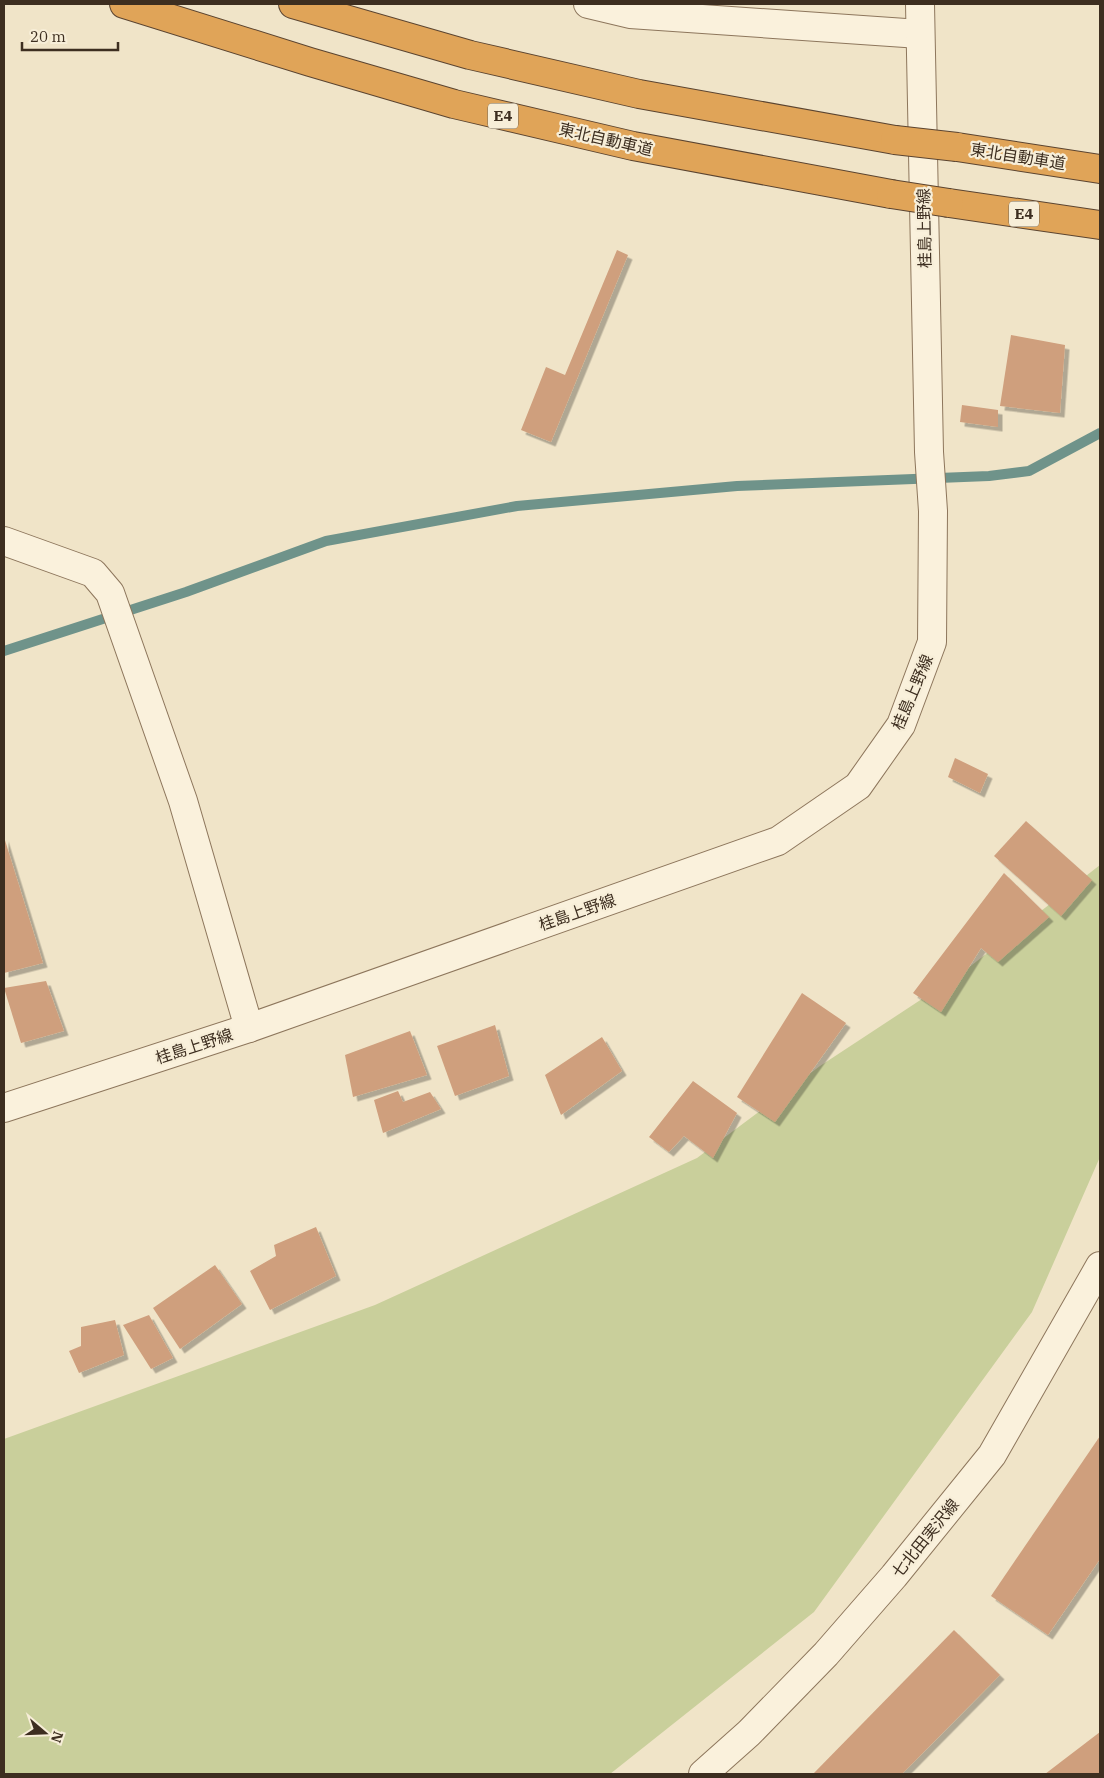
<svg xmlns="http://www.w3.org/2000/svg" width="1104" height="1778" font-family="'IBM Plex Serif','Noto Sans JP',serif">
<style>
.green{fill:#c9cf9b}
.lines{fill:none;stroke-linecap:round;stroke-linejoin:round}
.stream{stroke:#6f938a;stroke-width:10}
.building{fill:#cf9f7d;filter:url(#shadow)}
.minor-casing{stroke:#8d765c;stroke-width:30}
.highway-casing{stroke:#5b4430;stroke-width:30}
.minor{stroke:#faf1dc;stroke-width:28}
.highway{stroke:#e0a458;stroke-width:28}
.highway-bridge-casing{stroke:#5b4430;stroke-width:30;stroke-linecap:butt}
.highway-bridge{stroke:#e0a458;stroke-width:28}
.labels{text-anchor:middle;stroke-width:4.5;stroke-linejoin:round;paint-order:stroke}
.shield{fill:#f7eed8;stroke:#756857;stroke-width:1}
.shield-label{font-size:15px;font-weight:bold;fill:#3d2e20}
.street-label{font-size:16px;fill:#3d2e20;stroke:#f7eed8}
</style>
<defs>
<filter id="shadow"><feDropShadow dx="4.5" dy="4.5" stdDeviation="0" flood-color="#0004"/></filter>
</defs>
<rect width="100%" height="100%" fill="#f0e4c8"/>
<path class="green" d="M1100 865V1157L1032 1312 814 1612 610 1774H4V1439L375 1305 697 1158 820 1066 963 972Z"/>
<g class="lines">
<path class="stream" d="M4 651 186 592 326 541 517 506 737 486 989 476 1029 471 1100 433"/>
</g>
<g class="building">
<path d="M617 250 628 255 551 442 521 430 546 367 565 375Z"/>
<path d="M1011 335 1065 345 1060 413 1000 406Z"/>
<path d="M962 405 998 410V427L960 422Z"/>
<path d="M955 758 988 774 980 793 948 777Z"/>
<path d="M1026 821 1092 880 1061 916 994 856Z"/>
<path d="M4 837 43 963 4 973Z"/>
<path d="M1004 873 1049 917 998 962 981 948 941 1012 913 993Z"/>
<path d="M46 981 64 1031 21 1043 4 988Z"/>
<path d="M802 993 846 1023 775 1122 737 1097Z"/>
<path d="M495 1025 509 1076 455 1096 437 1046Z"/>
<path d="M410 1031 427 1075 353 1097 345 1055Z"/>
<path d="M602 1037 622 1071 561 1115 545 1075Z"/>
<path d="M693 1081 737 1113 713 1158 684 1136 669 1152 649 1137Z"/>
<path d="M398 1091 403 1102 430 1092 441 1109 383 1133 374 1100Z"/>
<path d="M316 1227 336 1276 270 1310 250 1271 276 1256 274 1245Z"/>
<path d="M215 1265 242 1304 180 1349 153 1308Z"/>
<path d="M149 1315 173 1358 151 1369 123 1325Z"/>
<path d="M115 1320 124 1355 79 1373 69 1351 81 1346V1327Z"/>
<path d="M1100 1436V1559L1048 1635 991 1596Z"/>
<path d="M954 1630 1000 1675 902 1774H813Z"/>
<path d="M1100 1732V1774H1045Z"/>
</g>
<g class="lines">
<defs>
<g id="minor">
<path d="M588 4 630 14 920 34"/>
<path d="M4 541 93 573 110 593 183 801 249 1028"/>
<path d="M4 1108 249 1028 778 841 858 786 901 725 932 642 933 511 929 452 920 4"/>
<path d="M703 1774 749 1733 826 1654 894 1576 992 1455 1100 1266"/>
</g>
<g id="highway">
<path d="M124 4 310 62 454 104 633 146 891 194"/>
<path d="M293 4 470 55 639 94 895 140"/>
<path d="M957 147 1100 169"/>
<path d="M949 203 1100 225"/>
</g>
</defs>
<use href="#minor" class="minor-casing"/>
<use href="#highway" class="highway-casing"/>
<use href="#minor" class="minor"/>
<use href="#highway" class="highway"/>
<defs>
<g id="highway-bridge">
<path d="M895 140 957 147"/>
<path d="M891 194 949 203"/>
</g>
</defs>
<use href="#highway-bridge" class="highway-bridge-casing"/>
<use href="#highway-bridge" class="highway-bridge"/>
</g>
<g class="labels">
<g class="shield">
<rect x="488" y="103.5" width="30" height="25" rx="4"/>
<rect x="1009" y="201.5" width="30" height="25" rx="4"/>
</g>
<g class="shield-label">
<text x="503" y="121">E4</text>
<text x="1024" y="219">E4</text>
</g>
<g class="street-label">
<text transform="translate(606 139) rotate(13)" y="6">東北自動車道</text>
<text transform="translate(1018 156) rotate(9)" y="6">東北自動車道</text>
<text transform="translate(924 228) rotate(-91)" y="6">桂島上野線</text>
<text transform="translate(912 692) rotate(-67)" y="6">桂島上野線</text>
<text transform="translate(577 912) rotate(-19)" y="6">桂島上野線</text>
<text transform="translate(194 1046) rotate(-18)" y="6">桂島上野線</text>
<text transform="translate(925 1538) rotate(-51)" y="6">七北田実沢線</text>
</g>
</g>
<rect width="1104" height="1778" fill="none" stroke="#3d2e20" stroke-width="10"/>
<g transform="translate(45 1733) rotate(109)" stroke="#f7eed8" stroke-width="4" paint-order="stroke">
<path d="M0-4L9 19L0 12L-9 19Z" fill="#3d2e20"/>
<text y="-8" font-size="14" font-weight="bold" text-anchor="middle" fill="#3d2e20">N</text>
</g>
<path d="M22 42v8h96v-8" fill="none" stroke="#3d2e20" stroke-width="2.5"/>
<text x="30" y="42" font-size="15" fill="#3d2e20" stroke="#f7eed8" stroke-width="4" paint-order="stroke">20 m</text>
</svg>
